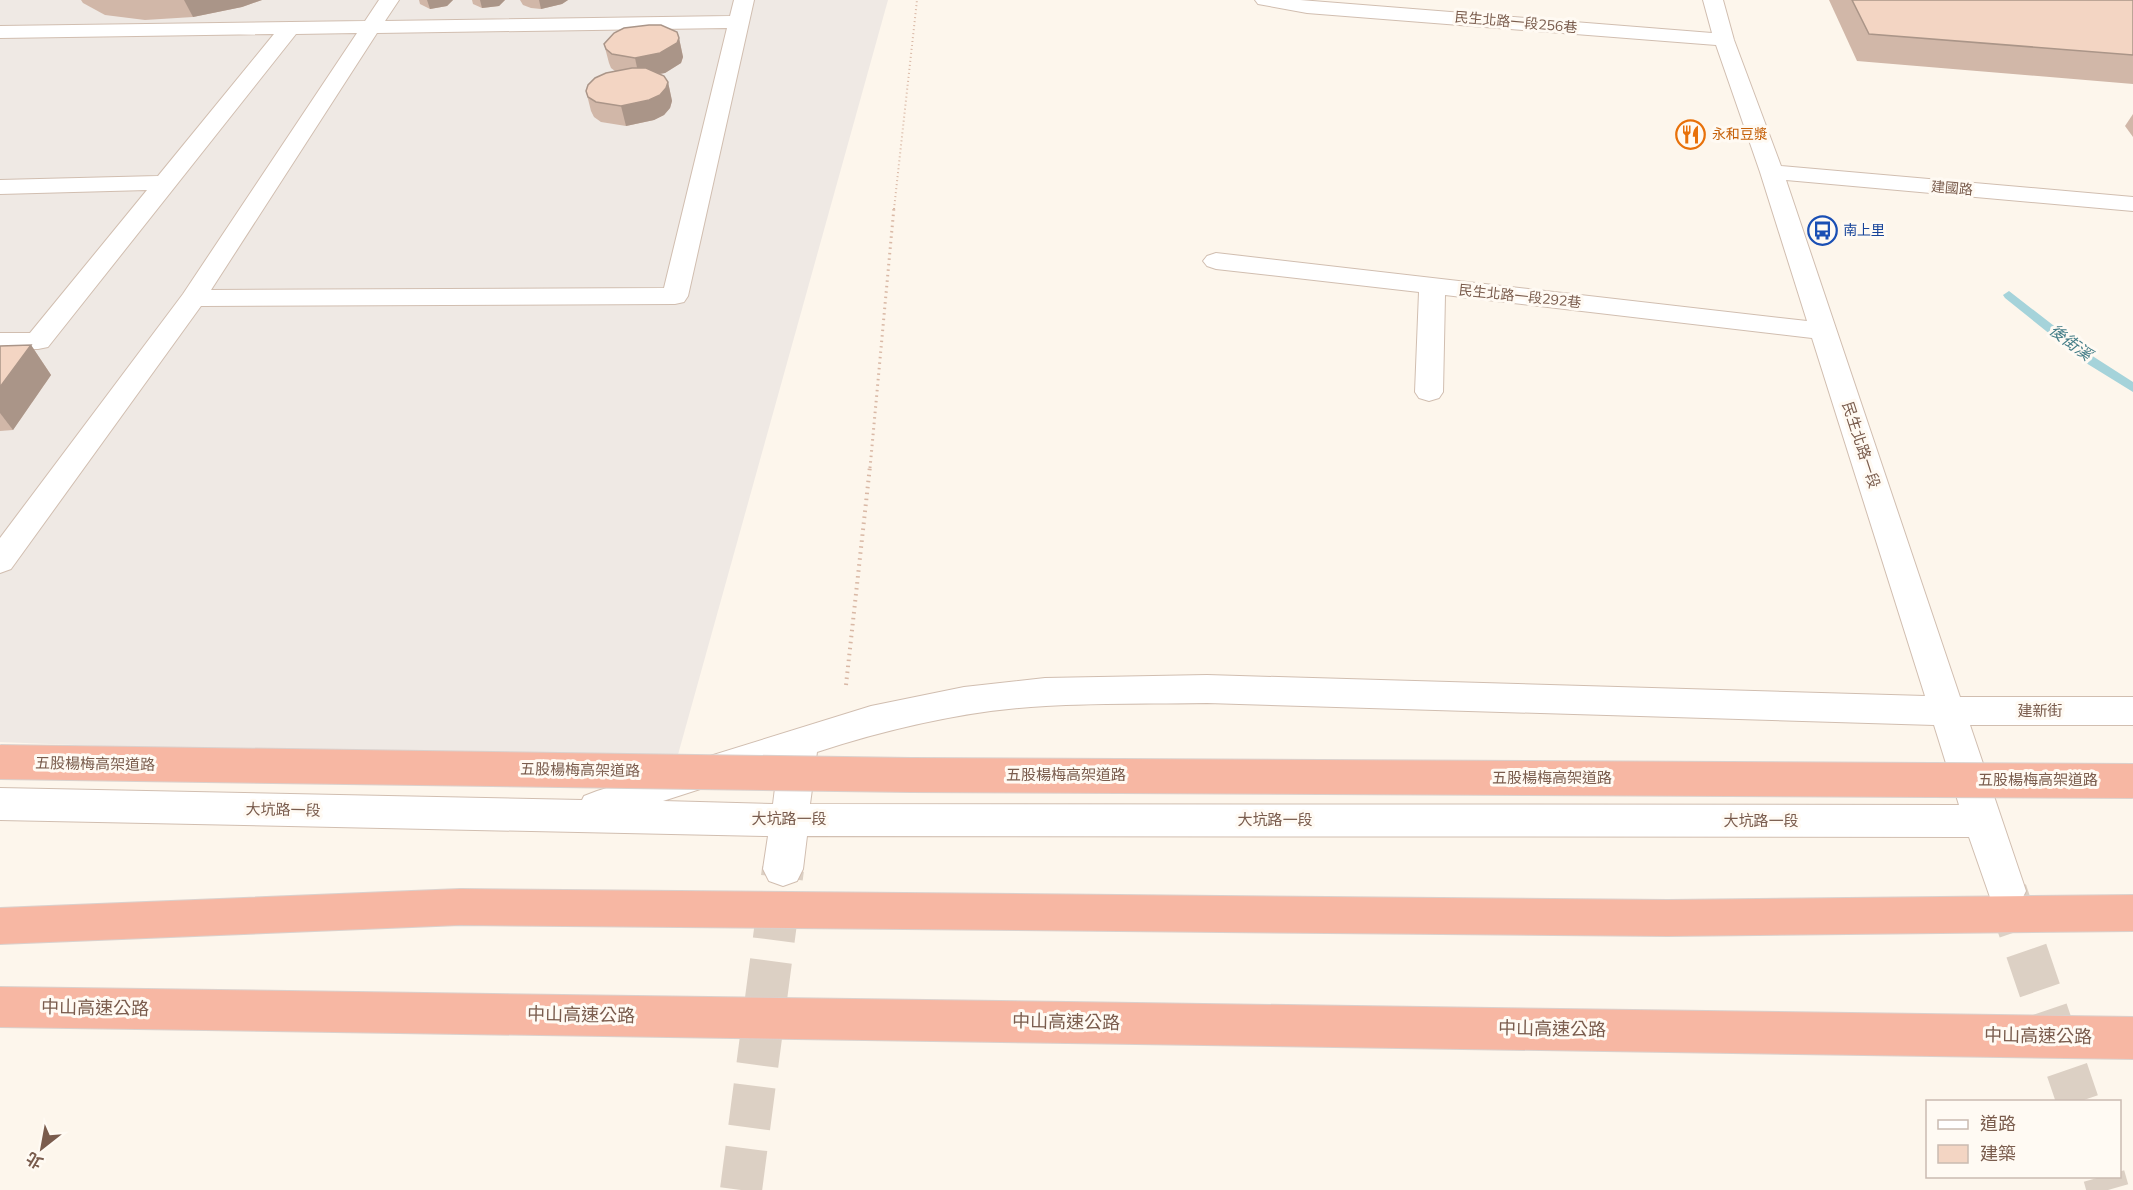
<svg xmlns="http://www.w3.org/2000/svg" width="2133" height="1190" font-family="Mulish,'Noto Sans TC',sans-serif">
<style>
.industrial{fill:#efe9e4}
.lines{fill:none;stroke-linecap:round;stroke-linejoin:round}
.stream{fill:#a5d3da;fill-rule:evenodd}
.minor-tunnel{stroke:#dcd0c4;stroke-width:42;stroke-dasharray:42 21;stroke-linecap:butt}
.minor-casing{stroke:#d1beb0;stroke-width:2}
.highway-casing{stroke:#dad1cd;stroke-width:2}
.path-far2{stroke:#d9b8a5;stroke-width:2;stroke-dasharray:1 3;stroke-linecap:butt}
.path-far1{stroke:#d9b8a5;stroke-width:3;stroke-dasharray:1.5 4;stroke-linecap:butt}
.path{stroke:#d9b8a5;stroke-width:4;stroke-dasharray:1.5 4.5;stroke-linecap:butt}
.minor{fill:#fff;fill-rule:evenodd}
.highway{fill:#f7b7a3;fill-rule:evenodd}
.highway-bridge-casing{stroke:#dad1cd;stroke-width:36;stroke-linecap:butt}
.highway-bridge{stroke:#f7b7a3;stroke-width:34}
.wall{fill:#d1b7a8}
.shaded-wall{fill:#aa9588}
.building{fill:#f3d5c3;stroke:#aa9588;stroke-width:1.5}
.labels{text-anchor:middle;stroke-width:6;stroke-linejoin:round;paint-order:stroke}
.far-street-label{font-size:14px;fill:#7a5c4d;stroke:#fffaf3}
.far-food-label{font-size:14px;fill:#c56008;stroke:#fffaf3;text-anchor:start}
.far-transit-label{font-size:14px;fill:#164399;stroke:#fffaf3;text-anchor:start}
.street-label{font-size:15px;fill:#7a5c4d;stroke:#fffaf3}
.water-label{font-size:16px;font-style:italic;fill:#437c86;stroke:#fffaf3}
.near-street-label{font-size:18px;fill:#7a5c4d;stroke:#fffaf3}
</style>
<rect width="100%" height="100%" fill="#fdf6ec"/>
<path class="industrial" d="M0 0H888L674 769 0 742Z"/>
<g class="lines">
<path class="stream" d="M2009 291 2094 357 2133 382V392L2086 363 2005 298 2003 295Z"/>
<g class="minor-tunnel">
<path d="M2006 891 2078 1102"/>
<path d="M2104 1176 2108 1190"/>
<path d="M741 1190 783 869"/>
</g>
<defs>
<g id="minor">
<path d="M379 0H399L385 21 730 16 734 0H754L688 296 684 302 675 304 201 306 11 569 0 573V538L183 294 357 33 296 34 48 347 38 349H0V333H30L147 190 0 194V180L158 176 274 34 0 38V26L365 21ZM727 28 664 288 211 290 377 33Z"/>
<path d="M1255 0H1300L1712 33 1703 0H1723L1734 40 1781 166 2133 197V211L1786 180 1960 697H2133V725H1970L2026 891 2020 903 2006 909 1992 903 1969 837 807 836 803 869 797 881 783 886 769 881 763 869 768 836 0 820V788L582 800 584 796 597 791 871 706 964 687 1045 678 1207 675 1925 696 1812 338 1445 295 1443 392 1439 398 1429 401 1419 398 1415 392 1419 292 1216 269 1207 266 1203 261 1207 256 1216 253 1807 321 1760 172 1716 45 1307 13 1258 4ZM1207 703 1934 725 1959 805 810 804 817 752C891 728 968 710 1046 706 1099 703 1153 704 1207 703ZM778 764 773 804 663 801Z"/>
</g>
<g id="highway">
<path d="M460 889 1668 900 2133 895V931L1668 936 460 925 0 944V908Z"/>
<path d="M0 987 2133 1017V1059L0 1027Z"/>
</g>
</defs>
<use href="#minor" class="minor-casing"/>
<use href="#highway" class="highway-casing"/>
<path class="path-far2" d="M894 209 917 0"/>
<path class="path-far1" d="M870 468 894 207"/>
<path class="path" d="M846 685 870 466"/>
<use href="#minor" class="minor"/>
<use href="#highway" class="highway"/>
<defs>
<path id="highway-bridge" d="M0 762 911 775 2133 781"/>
</defs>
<use href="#highway-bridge" class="highway-bridge-casing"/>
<use href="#highway-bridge" class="highway-bridge"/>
</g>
<g class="wall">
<path d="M81 0H262L242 7 193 17 145 20 105 15 83 3Z"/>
<path d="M419 0H453L447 6 430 9 420 4Z"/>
<path d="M472 0H505L499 6 482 8 473 4Z"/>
<path d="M520 0H568L562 4 541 9 531 8 523 5Z"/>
<path d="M1829 0H2133V84L1857 61Z"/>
<path d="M679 38 683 57 681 63 665 73 659 74 668 82 672 101 670 108 664 115 654 120 626 126 601 122 594 117 591 111 586 91 615 71 611 68 609 63 604 44Z"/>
<path d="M2133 114V137L2125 126Z"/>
<path d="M31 345 51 375 13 430 0 431V346Z"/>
</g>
<g class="shaded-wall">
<path d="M184 0H262L242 7 193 17Z"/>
<path d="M427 0H453L447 6 430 9Z"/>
<path d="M480 0H505L499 6 482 8Z"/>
<path d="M539 0H568L562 4 541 9Z"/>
<path d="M679 38 683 57 681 63 665 73 639 77 635 58Z"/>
<path d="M668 82 672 101 670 108 664 115 654 120 626 126 621 106Z"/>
<path d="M31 345 51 375 13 430 0 413V387Z"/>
</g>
<g class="building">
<path d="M1852 0H2133V55L1869 34Z"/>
<path d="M649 25H661L677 32 679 38 677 43 660 53 635 58 612 54 606 49 604 44 614 33 624 28Z"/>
<path d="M632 68H646L664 76 668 82 666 88 660 95 649 100 621 106 596 102 588 97 586 91 588 85 595 78 606 73Z"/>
<path d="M31 345 0 387V346Z"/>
</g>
<defs>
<symbol id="restaurant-ring" viewBox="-11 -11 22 22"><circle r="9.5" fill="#fffaf3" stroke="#e8710a" stroke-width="1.5"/><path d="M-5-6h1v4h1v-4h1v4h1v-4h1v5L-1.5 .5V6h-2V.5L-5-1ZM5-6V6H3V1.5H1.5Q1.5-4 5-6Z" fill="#e8710a"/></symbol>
<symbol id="bus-ring" viewBox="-11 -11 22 22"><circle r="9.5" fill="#fffaf3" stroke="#1a4fb4" stroke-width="1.5"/><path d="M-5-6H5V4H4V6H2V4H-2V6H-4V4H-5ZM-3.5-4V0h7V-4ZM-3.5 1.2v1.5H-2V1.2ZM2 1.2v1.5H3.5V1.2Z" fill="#1a4fb4"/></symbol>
</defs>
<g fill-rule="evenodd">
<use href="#restaurant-ring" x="1674" y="118" width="33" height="33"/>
<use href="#bus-ring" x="1806" y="214" width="33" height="33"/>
</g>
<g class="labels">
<g class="far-street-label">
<text transform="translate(1516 22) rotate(5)" y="5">民生北路一段256巷</text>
<text transform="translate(1952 188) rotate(5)" y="5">建國路</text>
<text transform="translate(1520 296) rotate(6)" y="5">民生北路一段292巷</text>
</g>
<g class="far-food-label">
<text x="1712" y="139">永和豆漿</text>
</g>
<g class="far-transit-label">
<text x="1843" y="235">南上里</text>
</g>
<g class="street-label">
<text transform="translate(1861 445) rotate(72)" y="5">民生北路一段</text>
<text x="2040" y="716">建新街</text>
<text transform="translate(95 764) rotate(1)" y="5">五股楊梅高架道路</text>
<text transform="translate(580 770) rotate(1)" y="5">五股楊梅高架道路</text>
<text x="1066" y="780">五股楊梅高架道路</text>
<text x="1552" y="783">五股楊梅高架道路</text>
<text x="2038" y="785">五股楊梅高架道路</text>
<text transform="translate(283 810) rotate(1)" y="5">大坑路一段</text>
<text x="789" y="824">大坑路一段</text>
<text x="1275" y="825">大坑路一段</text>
<text x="1761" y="826">大坑路一段</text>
</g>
<g class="water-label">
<text transform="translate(2071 342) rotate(37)" y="6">後街溪</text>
</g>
<g class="near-street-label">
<text transform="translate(95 1008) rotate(1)" y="6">中山高速公路</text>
<text transform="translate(581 1015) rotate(1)" y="6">中山高速公路</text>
<text transform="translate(1066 1022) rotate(1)" y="6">中山高速公路</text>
<text transform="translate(1552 1029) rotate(1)" y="6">中山高速公路</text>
<text transform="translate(2038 1036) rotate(1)" y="6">中山高速公路</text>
</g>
</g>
<rect x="1926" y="1100" width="195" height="78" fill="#fffaf3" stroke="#cabbb1" stroke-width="1.5"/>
<rect x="1938" y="1120" width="30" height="9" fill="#ffffff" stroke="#cabbb1" stroke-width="1.5"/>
<text x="1980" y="1130" font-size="18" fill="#7a5c4d">道路</text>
<rect x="1938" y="1145" width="30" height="18" fill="#f3d5c3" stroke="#cabbb1" stroke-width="1.5"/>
<text x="1980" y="1160" font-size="18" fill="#7a5c4d">建築</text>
<g transform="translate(42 1148) rotate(211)" stroke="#fffaf3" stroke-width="4.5" paint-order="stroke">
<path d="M0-4.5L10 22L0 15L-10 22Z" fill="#7a5c4d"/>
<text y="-9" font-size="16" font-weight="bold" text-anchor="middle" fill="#7a5c4d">北</text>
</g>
</svg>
